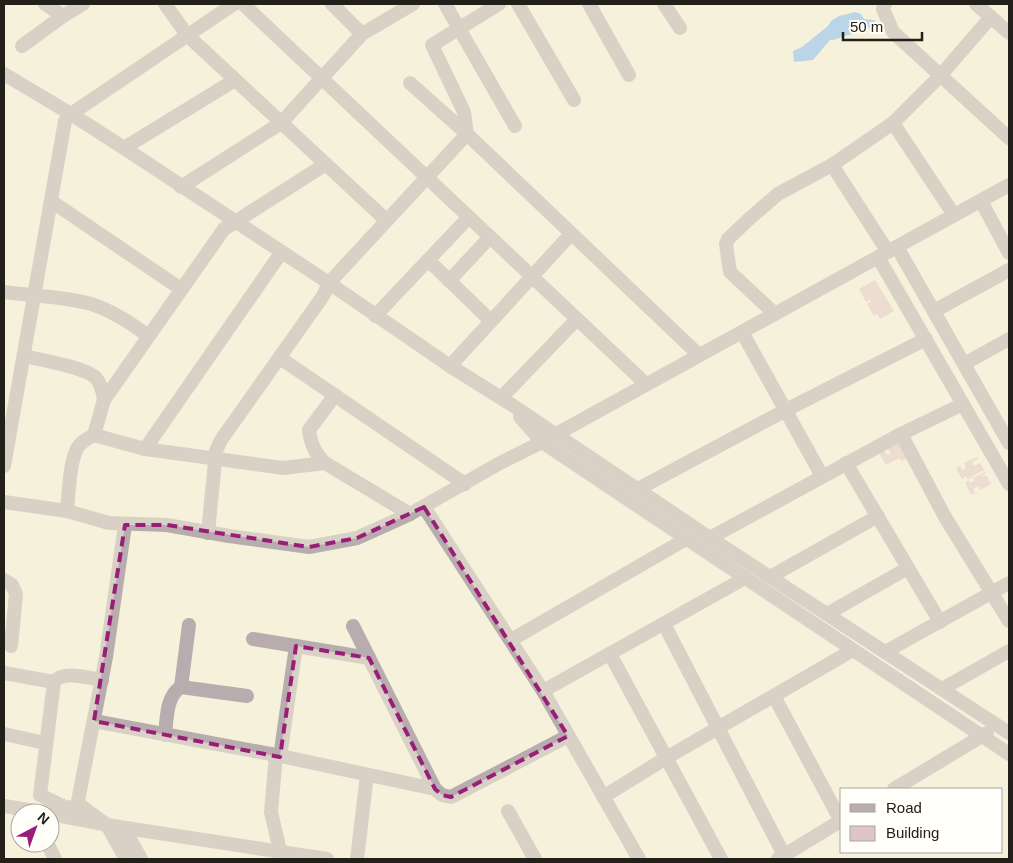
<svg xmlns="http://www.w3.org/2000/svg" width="1013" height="863" font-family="Helvetica,sans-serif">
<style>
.water{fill:#74b3f8}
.building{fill:#dfc5c4}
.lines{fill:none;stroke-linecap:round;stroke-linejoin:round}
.minor{stroke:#b8acae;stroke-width:14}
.marked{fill:none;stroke:#991e77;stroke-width:4;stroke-dasharray:10 6;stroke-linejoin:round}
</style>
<rect width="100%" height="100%" fill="#f6f1da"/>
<path class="water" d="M855 12 861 14 864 19 874 20 877 25 873 27 859 30 855 34C845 34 840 40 830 40L813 60 794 62 793 51 802 47 828 26 831 21 839 16Z"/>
<g class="building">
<path d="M875 280 894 311 880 319 877 314 874 316 867 304 871 302 870 300 866 302 859 289Z"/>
<path d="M901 442 909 458 901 461 900 458 886 465 879 453 884 450 887 455 891 454 888 449Z"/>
<path d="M977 457 978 459 972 462 974 466 980 463 984 470 968 479 966 476 962 479 956 468 960 466 963 470 966 468 964 463Z"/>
<path d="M985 472 986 473 982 475 983 477 986 475 991 484 980 490 978 486 973 489 975 493 971 495 965 482 969 480 970 483 975 480 973 478Z"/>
</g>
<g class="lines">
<g class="minor">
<path d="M45 4 63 16"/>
<path d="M165 4 187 35 386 220"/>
<path d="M243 4 646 384"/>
<path d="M332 4 362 34"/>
<path d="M445 4 515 126"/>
<path d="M518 4 574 100"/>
<path d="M589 4 629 75"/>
<path d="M664 4 680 28"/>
<path d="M885 4 883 9 893 32 1009 138"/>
<path d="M976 4 1009 33"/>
<path d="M22 46 63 16 83 4"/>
<path d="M4 74 71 114 124 148 329 283 450 366 509 403 710 538 1009 733"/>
<path d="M410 83 467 134 699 355"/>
<path d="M893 123 954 215"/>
<path d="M124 148 235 80"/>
<path d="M181 187 281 123 362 34 413 4"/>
<path d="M51 201 181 289"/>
<path d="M981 201 1009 253"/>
<path d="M897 247 1009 443"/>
<path d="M888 252 832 165 893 123 940 76 991 17"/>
<path d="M878 257 1009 484"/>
<path d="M428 260 491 321"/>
<path d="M449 281 490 237"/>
<path d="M4 292C32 296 64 296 91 304 113 311 131 323 148 336"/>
<path d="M934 311 1009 270"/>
<path d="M775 314 730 272 726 244 728 239 749 219 778 194 832 165"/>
<path d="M375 316 469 217"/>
<path d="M742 332 822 476"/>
<path d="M24 356C40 360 85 367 96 378 101 384 103 393 104 400"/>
<path d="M280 358 465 484"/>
<path d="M964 364 1009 339"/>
<path d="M450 366 571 234"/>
<path d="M335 395 309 430C311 445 315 453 325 463L410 514"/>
<path d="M501 398 577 319"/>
<path d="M520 417 542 442 1009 754"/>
<path d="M901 434 945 517 1009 621"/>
<path d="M94 435 145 449 283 468 325 463"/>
<path d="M145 449 281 253"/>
<path d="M846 463 940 622"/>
<path d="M4 466 65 121 71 114 234 4"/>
<path d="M638 489 786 410 926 339"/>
<path d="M4 502 67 511 109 523 167 525 229 536 309 547 357 538 410 514 500 463 542 442 1009 185"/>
<path d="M424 507 543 691 639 859"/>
<path d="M67 511C69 494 69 462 78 447 82 441 88 438 94 435L104 400 224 229 326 164"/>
<path d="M125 525 106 657 78 801 81 806 107 825 126 859"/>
<path d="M208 533 216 451 221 440 323 296 329 283 467 134 464 112 432 45 499 4"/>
<path d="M710 538 901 434 963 404"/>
<path d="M770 577 878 516"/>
<path d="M4 580 12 585 16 594 11 646"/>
<path d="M827 614 908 568"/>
<path d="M664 624 784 855 785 859"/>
<path d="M353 626 435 789 442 795 451 797 568 736"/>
<path d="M253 639 369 658"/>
<path d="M511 640 686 539"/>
<path d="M885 652 1009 583"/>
<path d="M610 654 721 859"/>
<path d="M4 673 54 682"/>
<path d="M181 687 189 625"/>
<path d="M942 689 1009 651"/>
<path d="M543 691 745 578"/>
<path d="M774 696 841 821"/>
<path d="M94 721 276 755 435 789"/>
<path d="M4 734 45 743"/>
<path d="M165 735C167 718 166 696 181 687L247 696"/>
<path d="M276 755 271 812 280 851"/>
<path d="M280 757 296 646"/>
<path d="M894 789 987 733"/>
<path d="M603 797 666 758 853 650"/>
<path d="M4 806 47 813"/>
<path d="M85 809 65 807 40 795 54 682C63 670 88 678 102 680"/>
<path d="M508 811 535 859"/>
<path d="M50 814 107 825 327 859"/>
<path d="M124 828 141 859"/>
<path d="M47 843 55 859"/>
<path d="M357 859 367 775"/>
<path d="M778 859 842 820"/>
</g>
</g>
<path d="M0 0H1013V863H0ZM424 507 568 736 451 797 442 795 435 789 369 658 296 646 280 757 94 721 125 525H167L309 547 357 538Z" fill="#f6f1da" fill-opacity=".55" fill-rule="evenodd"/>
<path class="marked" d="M424 507 568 736 451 797 442 795 435 789 369 658 296 646 280 757 94 721 125 525H167L309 547 357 538Z"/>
<rect width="1013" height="863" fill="none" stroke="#222018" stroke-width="10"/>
<rect x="840" y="788" width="162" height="65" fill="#fffef9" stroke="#a7a59f"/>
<rect x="850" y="804" width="25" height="8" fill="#b8acae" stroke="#a7a59f"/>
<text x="886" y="813" font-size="15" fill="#222018">Road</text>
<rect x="850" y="826" width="25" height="15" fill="#dfc5c4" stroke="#a7a59f"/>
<text x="886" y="838" font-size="15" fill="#222018">Building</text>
<g transform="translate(35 828) rotate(41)"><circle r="24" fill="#fffef9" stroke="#a7a59f"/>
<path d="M0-4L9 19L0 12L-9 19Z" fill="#991e77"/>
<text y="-8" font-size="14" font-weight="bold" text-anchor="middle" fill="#222018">N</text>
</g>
<path d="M843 32v8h79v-8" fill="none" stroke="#222018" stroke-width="2.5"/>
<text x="850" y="32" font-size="15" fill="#222018" stroke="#fffef9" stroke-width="4" paint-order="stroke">50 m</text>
</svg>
